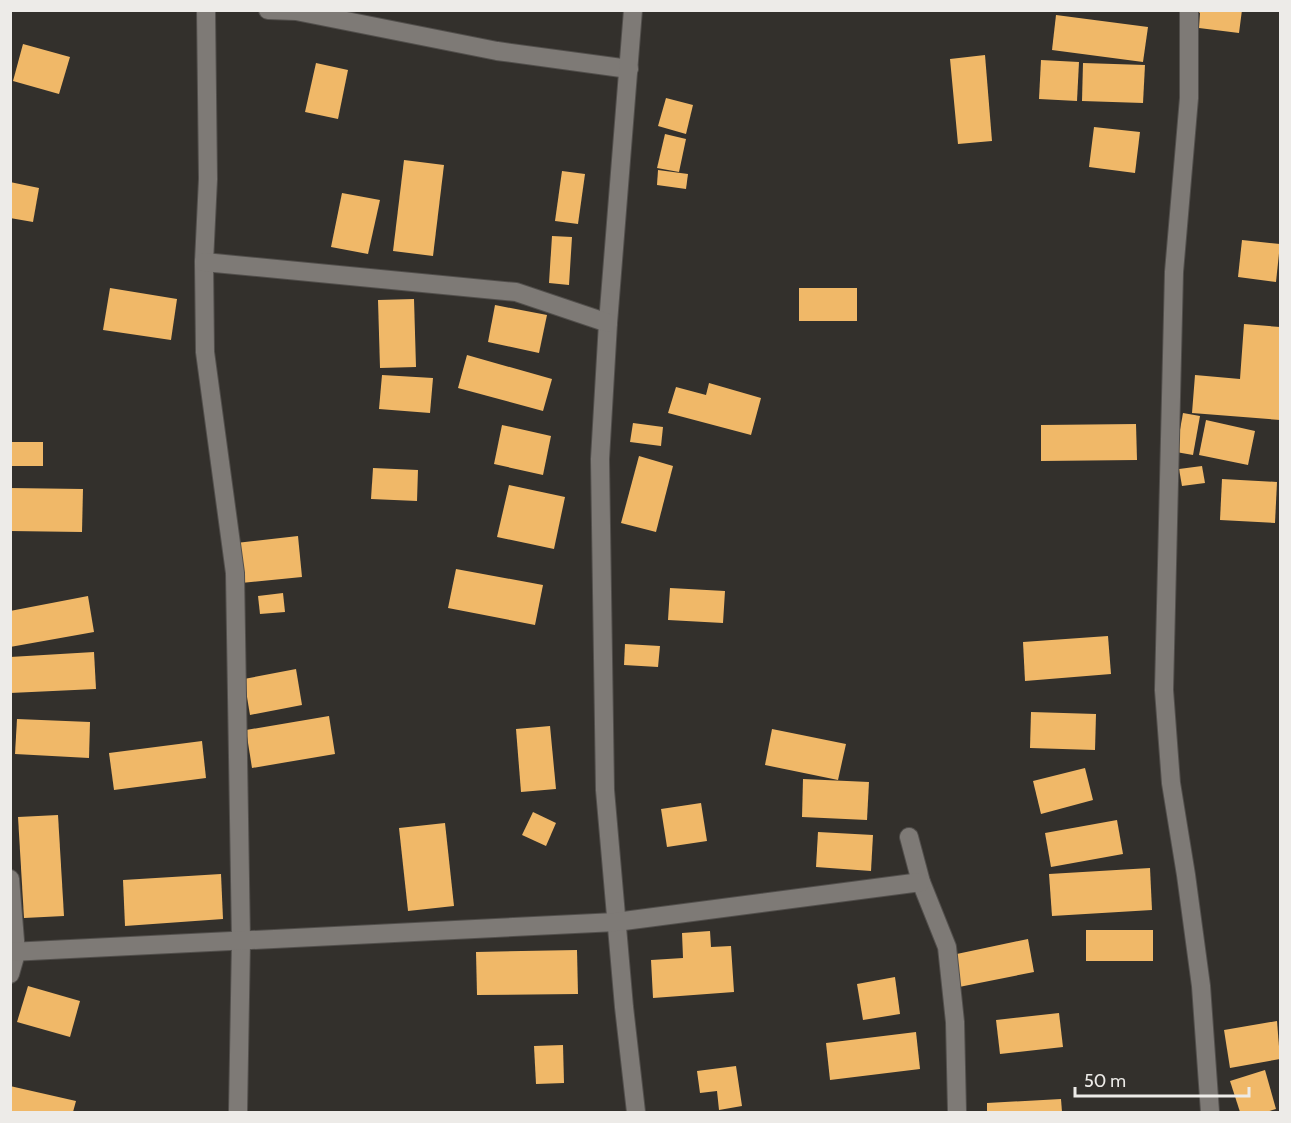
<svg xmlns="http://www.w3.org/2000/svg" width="1291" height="1123" font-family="Cabin,sans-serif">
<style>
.building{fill:#f0b868}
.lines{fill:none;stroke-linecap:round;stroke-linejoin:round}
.street-casing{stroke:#524f4c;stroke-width:20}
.street{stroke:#7e7a76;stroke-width:18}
</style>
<rect width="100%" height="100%" fill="#33302c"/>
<g class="building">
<path d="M1196 10H1242L1239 33 1199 28 1200 13Z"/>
<path d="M1056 15 1148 27 1143 62 1052 50Z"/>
<path d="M23 44 70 57 59 94 13 81Z"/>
<path d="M985 55 992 141 958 144 950 59Z"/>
<path d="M1041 60 1079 62 1077 101 1039 99Z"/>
<path d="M316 63 348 70 338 119 305 112Z"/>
<path d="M1083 63 1145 65 1143 103 1082 101Z"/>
<path d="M666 98 693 105 686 134 658 126Z"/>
<path d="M1094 127 1140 132 1135 173 1089 167Z"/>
<path d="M665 134 686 139 679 172 657 168Z"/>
<path d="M404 160 444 165 433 256 393 251Z"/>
<path d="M658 170 688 174 686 189 657 185Z"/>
<path d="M562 171 585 174 578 224 555 221Z"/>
<path d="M10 182 39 188 33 222 10 218Z"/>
<path d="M342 193 380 200 368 254 331 247Z"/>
<path d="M552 236 572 237 569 285 549 283Z"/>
<path d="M1242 240 1280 244 1276 282 1238 277Z"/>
<path d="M110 288 177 299 171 340 103 330Z"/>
<rect x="799" y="288" width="58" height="33"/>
<path d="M414 299 416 367 380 368 378 300Z"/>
<path d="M495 305 547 315 539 353 488 342Z"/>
<path d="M1244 324 1280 327V420L1192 413 1195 375 1240 379Z"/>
<path d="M467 355 552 379 543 411 458 388Z"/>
<path d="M382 375 433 378 430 413 379 409Z"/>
<path d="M709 383 761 398 751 435 668 413 676 387 706 395Z"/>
<path d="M1183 413 1200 416 1193 455 1176 452Z"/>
<path d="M1206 420 1255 431 1248 465 1199 455Z"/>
<path d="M633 423 663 427 661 446 630 442Z"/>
<path d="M1136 424 1137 460 1041 461V425Z"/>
<path d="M502 425 551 436 543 475 494 464Z"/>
<rect x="10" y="442" width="33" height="24"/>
<path d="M639 456 673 466 656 532 621 523Z"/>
<path d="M1202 466 1205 483 1182 486 1179 469Z"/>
<path d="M373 468 418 470 417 501 371 499Z"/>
<path d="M1222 479 1277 482 1275 523 1220 520Z"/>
<path d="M509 485 565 497 554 549 497 537Z"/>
<path d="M10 488 83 489 82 532 10 531Z"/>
<path d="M298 536 302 577 241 583 236 543Z"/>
<path d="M456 569 543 585 535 625 448 608Z"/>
<path d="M670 588 725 591 723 623 668 620Z"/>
<path d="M283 593 285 612 260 614 258 596Z"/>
<path d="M88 596 94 632 10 647V611Z"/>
<path d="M1108 636 1111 674 1025 681 1023 642Z"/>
<path d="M625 644 660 646 658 667 624 665Z"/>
<path d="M94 652 96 689 10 693V657Z"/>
<path d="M296 669 302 705 250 715 244 679Z"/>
<path d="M1031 712 1096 714 1095 750 1030 748Z"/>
<path d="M329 716 335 754 252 768 246 730Z"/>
<path d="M17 719 90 722 89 758 15 754Z"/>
<path d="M550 726 556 789 521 792 516 729Z"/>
<path d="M772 729 846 744 838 780 765 765Z"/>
<path d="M202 741 206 778 114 790 109 753Z"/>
<path d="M1085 768 1093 800 1041 814 1033 781Z"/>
<path d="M803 779 869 782 867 820 802 817Z"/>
<path d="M701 803 707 841 667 847 661 809Z"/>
<path d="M533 812 556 823 546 846 522 835Z"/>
<path d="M58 815 64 916 24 918 18 817Z"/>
<path d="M1117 820 1123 854 1051 867 1045 833Z"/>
<path d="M445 823 454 906 408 911 399 828Z"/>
<path d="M818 832 873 835 871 871 816 867Z"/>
<path d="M1150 868 1152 910 1052 916 1049 874Z"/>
<path d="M221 874 223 919 125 926 123 880Z"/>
<rect x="1086" y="930" width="67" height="31"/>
<path d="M710 931 711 947 731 946 734 992 653 998 651 960 683 958 682 933Z"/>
<path d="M1028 939 1034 972 959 987 952 955Z"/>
<path d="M577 950 578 994 477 995 476 952Z"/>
<path d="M895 977 900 1014 863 1020 857 984Z"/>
<path d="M28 986 80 1001 70 1037 17 1022Z"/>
<path d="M1059 1013 1063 1047 1000 1054 996 1020Z"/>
<path d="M1277 1021 1280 1059 1230 1068 1224 1030Z"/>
<path d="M916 1032 920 1069 830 1080 826 1043Z"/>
<path d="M563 1045 564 1083 536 1084 534 1046Z"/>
<path d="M736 1066 742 1106 719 1110 717 1091 700 1093 697 1071Z"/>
<path d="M1265 1070 1276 1109 1266 1112H1240L1230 1081Z"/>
<path d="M10 1086 76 1101 73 1112H10Z"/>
<path d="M1061 1099 1062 1112H987V1103Z"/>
</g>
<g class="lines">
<defs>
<g id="street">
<path d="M206 10 208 179 204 262 205 352 235 573 241 941 238 1112"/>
<path d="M268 10 296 11 497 51 629 69"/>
<path d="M633 10 608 323 600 459 605 790 624 1007 636 1112"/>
<path d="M1189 10V98L1174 272 1164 690 1171 783 1186 875 1201 986 1210 1112"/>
<path d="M204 262 516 292 608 323"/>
<path d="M909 837 921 882 947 947 955 1022 957 1112"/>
<path d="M10 879 16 953 10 974"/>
<path d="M10 952 616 922 921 882"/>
</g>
</defs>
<use href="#street" class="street-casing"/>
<use href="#street" class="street"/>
</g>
<rect width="1291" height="1123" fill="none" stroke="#edebe8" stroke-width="24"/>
<path d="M1075 1087v9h174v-9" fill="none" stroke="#edebe8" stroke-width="3"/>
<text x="1084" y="1087" font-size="18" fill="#edebe8" stroke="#33302c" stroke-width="4.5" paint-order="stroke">50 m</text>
</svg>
